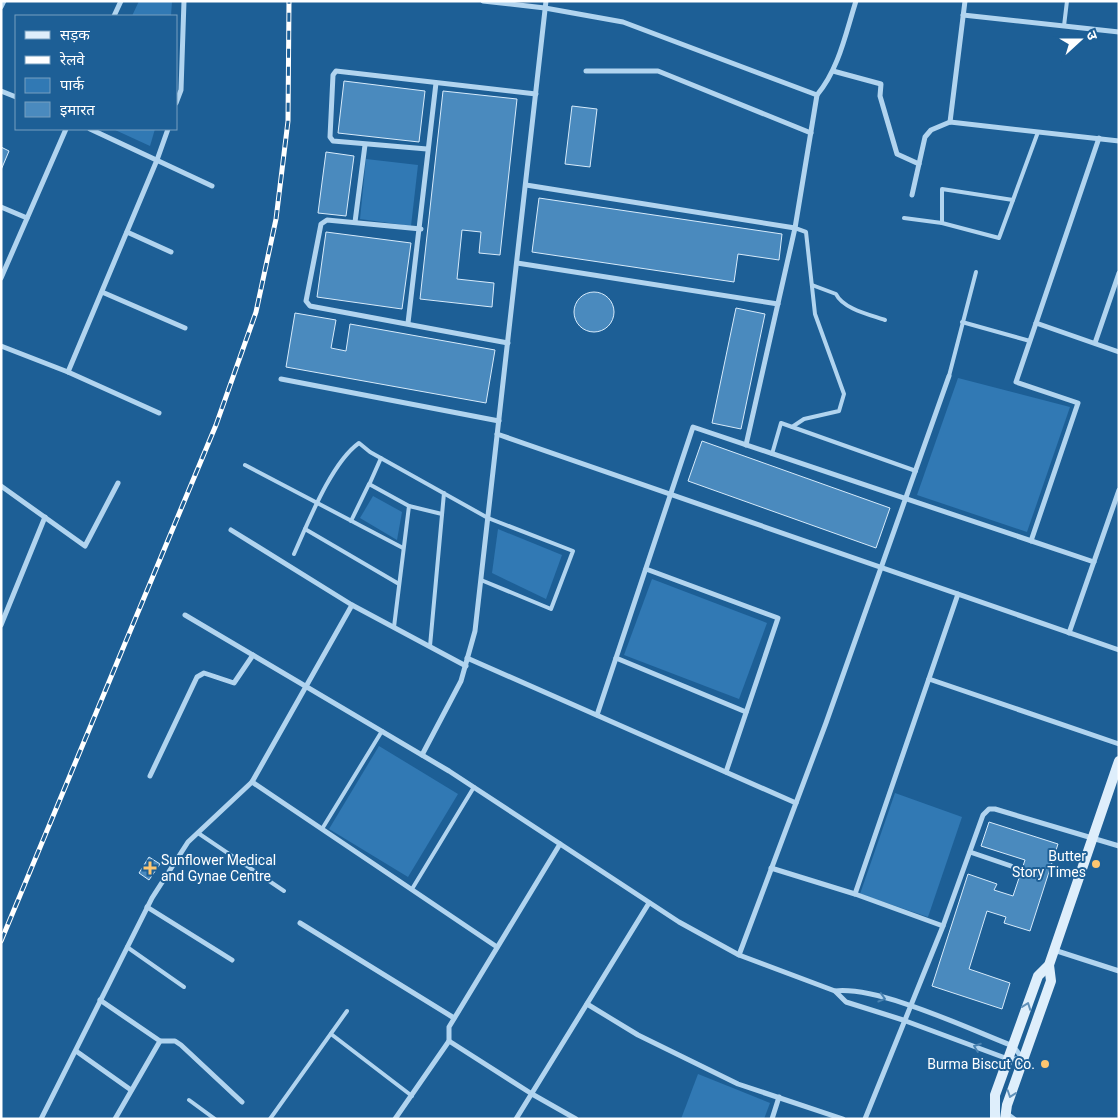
<svg xmlns="http://www.w3.org/2000/svg" width="1120" height="1120" font-family="Roboto,'Noto Sans Devanagari',sans-serif">
<style>
.green{fill:#3179b4}
.building{fill:#4a8abe;stroke:#d7ebfb}
.lines{fill:none;stroke-linecap:round;stroke-linejoin:round}
.lane{stroke:#b1d4ef;stroke-width:4}
.street{stroke:#b1d4ef;stroke-width:5}
.secondary{stroke:#deeefb;stroke-width:10}
.rail-casing{stroke:#fff;stroke-width:5}
.rail{stroke:#1d5f96;stroke-width:3;stroke-dasharray:9;stroke-linecap:butt}
.oneway{stroke:#4982b1}
.oneway2{stroke:#6191b9}
.poi-dot{fill:#fec670;stroke:#1d5f96;stroke-width:2}
.labels{text-anchor:middle;stroke-width:4;stroke-linejoin:round;paint-order:stroke}
.poi-label{font-size:14px;fill:#fff;stroke:#1d5f96;text-anchor:end}
</style>
<rect width="100%" height="100%" fill="#1d5f96"/>
<g class="green">
<path d="M139 1H172L171 16H132Z"/>
<path d="M113 129H155L150 146Z"/>
<path d="M366 159 418 165 411 226 360 219Z"/>
<path d="M958 378 1070 407 1027 532 917 495Z"/>
<path d="M373 496 402 512 397 540 360 518Z"/>
<path d="M498 529 562 555 546 599 492 573Z"/>
<path d="M652 579 767 623 739 699 624 655Z"/>
<path d="M379 746 458 794 408 877 329 829Z"/>
<path d="M895 793 962 817 928 917 860 894Z"/>
<path d="M698 1074 770 1103 764 1119H681Z"/>
</g>
<g class="building">
<path d="M344 81 425 91 419 142 338 133Z"/>
<path d="M443 91 517 99 500 255 479 253 481 232 462 230 457 279 494 283 492 307 420 299Z"/>
<path d="M572 106 597 109 590 167 565 164Z"/>
<path d="M1 147 9 151 1 170Z"/>
<path d="M326 152 354 156 346 216 318 213Z"/>
<path d="M539 198 782 234 779 260 738 254 734 282 532 252Z"/>
<path d="M326 232 411 243 402 309 317 297Z"/>
<circle cx="594" cy="312" r="20"/>
<path d="M736 308 765 314 741 429 712 423Z"/>
<path d="M295 313 336 320 331 348 346 351 350 324 495 350 486 403 286 367Z"/>
<path d="M702 441 890 508 876 548 688 481Z"/>
<path d="M989 822 1058 844 1030 931 1004 923 1006 917 987 911 969 969 1010 983 1002 1009 932 986 968 874 997 884 994 890 1013 896 1025 860 981 846Z"/>
<path d="M149 857 160 864 149 880 139 873Z"/>
</g>
<g class="lines">
<g class="lane">
<path d="M1064 26 1067 1"/>
<path d="M904 218 942 223 999 238 1038 132"/>
<path d="M942 223V189L1013 200"/>
<path d="M812 285 836 294C843 309 871 315 885 320"/>
<path d="M962 322 1030 341"/>
<path d="M949 376 976 272"/>
<path d="M792 427 804 419 839 411 844 394 815 314 806 232 795 228"/>
<path d="M772 454 781 423 916 471"/>
<path d="M245 465 403 548"/>
<path d="M369 485 381 458"/>
<path d="M351 521 369 484 409 506 442 514"/>
<path d="M305 529 399 584"/>
<path d="M294 554C308 523 331 463 359 443L370 452 488 518 573 551 551 609 481 580"/>
<path d="M394 627 409 506"/>
<path d="M430 646 444 493"/>
<path d="M322 829 382 731"/>
<path d="M198 833 284 891"/>
<path d="M412 889 474 787"/>
<path d="M127 947 184 987"/>
<path d="M331 1034 412 1096"/>
<path d="M189 1100 215 1119"/>
<path d="M1007 1113 1015 1119"/>
<path d="M270 1119 347 1011"/>
</g>
<g class="street">
<path d="M483 1 545 8 623 22 817 95"/>
<path d="M1 7 4 1"/>
<path d="M963 15 1119 32"/>
<path d="M114 16 121 1"/>
<path d="M586 71H658L811 133"/>
<path d="M833 71 881 84 880 96 897 154 919 164"/>
<path d="M1 91 16 97"/>
<path d="M176 103 181 90 184 1"/>
<path d="M950 122 965 1"/>
<path d="M90 129 212 186"/>
<path d="M427 149 333 141 330 137 333 75 336 71 536 94"/>
<path d="M526 185 795 228"/>
<path d="M912 195 925 137 931 130 950 122 1119 141"/>
<path d="M1 207 27 218"/>
<path d="M355 222 365 145"/>
<path d="M421 229 327 220 321 224 306 301 310 306 508 343"/>
<path d="M127 232 171 252"/>
<path d="M517 263 778 304"/>
<path d="M1 278 66 129"/>
<path d="M102 292 185 328"/>
<path d="M408 323 436 83"/>
<path d="M1036 323 1119 352"/>
<path d="M1095 343 1119 273"/>
<path d="M1 346 68 372 159 413"/>
<path d="M68 372 157 160 168 129"/>
<path d="M281 379 499 421"/>
<path d="M497 434 1119 650"/>
<path d="M746 445 795 228 817 95C839 69 846 32 856 1"/>
<path d="M1 486 85 546 118 483"/>
<path d="M231 530 352 605 466 666"/>
<path d="M1031 541 1078 403 1016 382 1099 138"/>
<path d="M646 569 778 618 726 772"/>
<path d="M185 615 449 771 679 922 739 955 835 991 846 1002 903 1020 1008 1059H1023"/>
<path d="M1 625 45 517"/>
<path d="M1069 633 1119 490"/>
<path d="M467 658 796 803"/>
<path d="M616 658 746 712"/>
<path d="M929 679 1119 744"/>
<path d="M597 715 693 427 1094 562"/>
<path d="M422 755 461 681 475 631 546 1"/>
<path d="M150 776 197 677 204 673 234 683 253 655"/>
<path d="M252 782 497 947"/>
<path d="M970 852 1011 866"/>
<path d="M771 868 855 894 943 926"/>
<path d="M855 894 958 594"/>
<path d="M147 907 232 960"/>
<path d="M300 923 454 1018"/>
<path d="M1054 950 1119 971"/>
<path d="M739 955 826 723 949 376"/>
<path d="M835 991C879 986 969 1029 1013 1046L1023 1059"/>
<path d="M100 1000 160 1041H175L181 1045 242 1102"/>
<path d="M587 1004 638 1035 738 1084 843 1119"/>
<path d="M449 1041 532 1094 576 1119"/>
<path d="M76 1051 131 1090"/>
<path d="M41 1119 152 898 188 842 252 782 352 605"/>
<path d="M115 1119 160 1041"/>
<path d="M395 1119 449 1041V1027L560 844"/>
<path d="M516 1119 649 903"/>
<path d="M772 1119 779 1097"/>
<path d="M865 1119 943 926 983 815 989 809H995L1119 846"/>
</g>
<g class="secondary">
<path d="M995 1119V1095L1038 976 1049 965 1119 761"/>
<path d="M1005 1119 1007 1105 1051 981 1049 965"/>
</g>
<defs>
<path id="rail" d="M1 941 216 425 256 312 276 219 288 121 289 1"/>
</defs>
<use href="#rail" class="rail-casing"/>
<use href="#rail" class="rail"/>
</g>
<defs><path id="oneway-chevron" d="M-2-3.5L2.5 0L-2 3.5" fill="none" stroke-width="1.6" stroke-linecap="round" stroke-linejoin="round" transform="scale(1.25)"/></defs>
<g class="oneway">
<use href="#oneway-chevron" transform="translate(882 998) rotate(16)"/>
<use href="#oneway-chevron" transform="translate(977 1047) rotate(-160)"/>
</g>
<g class="oneway2">
<use href="#oneway-chevron" transform="translate(1027 1006) rotate(-70)"/>
<use href="#oneway-chevron" transform="translate(1011 1094) rotate(109)"/>
</g>
<g class="poi-dot">
<circle cx="1096" cy="864" r="5"/>
<path d="M147.5 860.5h5v5h5v5h-5v5h-5v-5h-5v-5h5z"/>
<circle cx="1045" cy="1064" r="5"/>
</g>
<g class="labels">
<g class="poi-label">
<text x="1086" y="861">Butter<tspan x="1086" dy="16">Story Times</tspan></text>
<text x="161" y="865" text-anchor="start">Sunflower Medical<tspan x="161" dy="16">and Gynae Centre</tspan></text>
<text x="1035" y="1069">Burma Biscut Co.</text>
</g>
</g>
<rect width="1120" height="1120" fill="none" stroke="#ffffff" stroke-width="5"/>
<rect x="15" y="15" width="162" height="115" fill="#1d5f96" stroke="#779fc0"/>
<rect x="25" y="31" width="25" height="8" fill="#deeefb" stroke="#779fc0"/>
<text x="60" y="40" font-size="15" fill="#ffffff">सड़क</text>
<rect x="25" y="56" width="25" height="8" fill="#ffffff" stroke="#779fc0"/>
<text x="60" y="65" font-size="15" fill="#ffffff">रेलवे</text>
<rect x="25" y="78" width="25" height="15" fill="#3179b4" stroke="#779fc0"/>
<text x="60" y="90" font-size="15" fill="#ffffff">पार्क</text>
<rect x="25" y="102" width="25" height="15" fill="#4a8abe" stroke="#779fc0"/>
<text x="60" y="115" font-size="15" fill="#ffffff">इमारत</text>
<g transform="translate(1080 40) rotate(69)" stroke="#1d5f96" stroke-width="4" paint-order="stroke">
<path d="M0-4L9 19L0 12L-9 19Z" fill="#ffffff"/>
<text y="-8" font-size="14" font-weight="bold" text-anchor="middle" fill="#ffffff">उ</text>
</g>
</svg>
